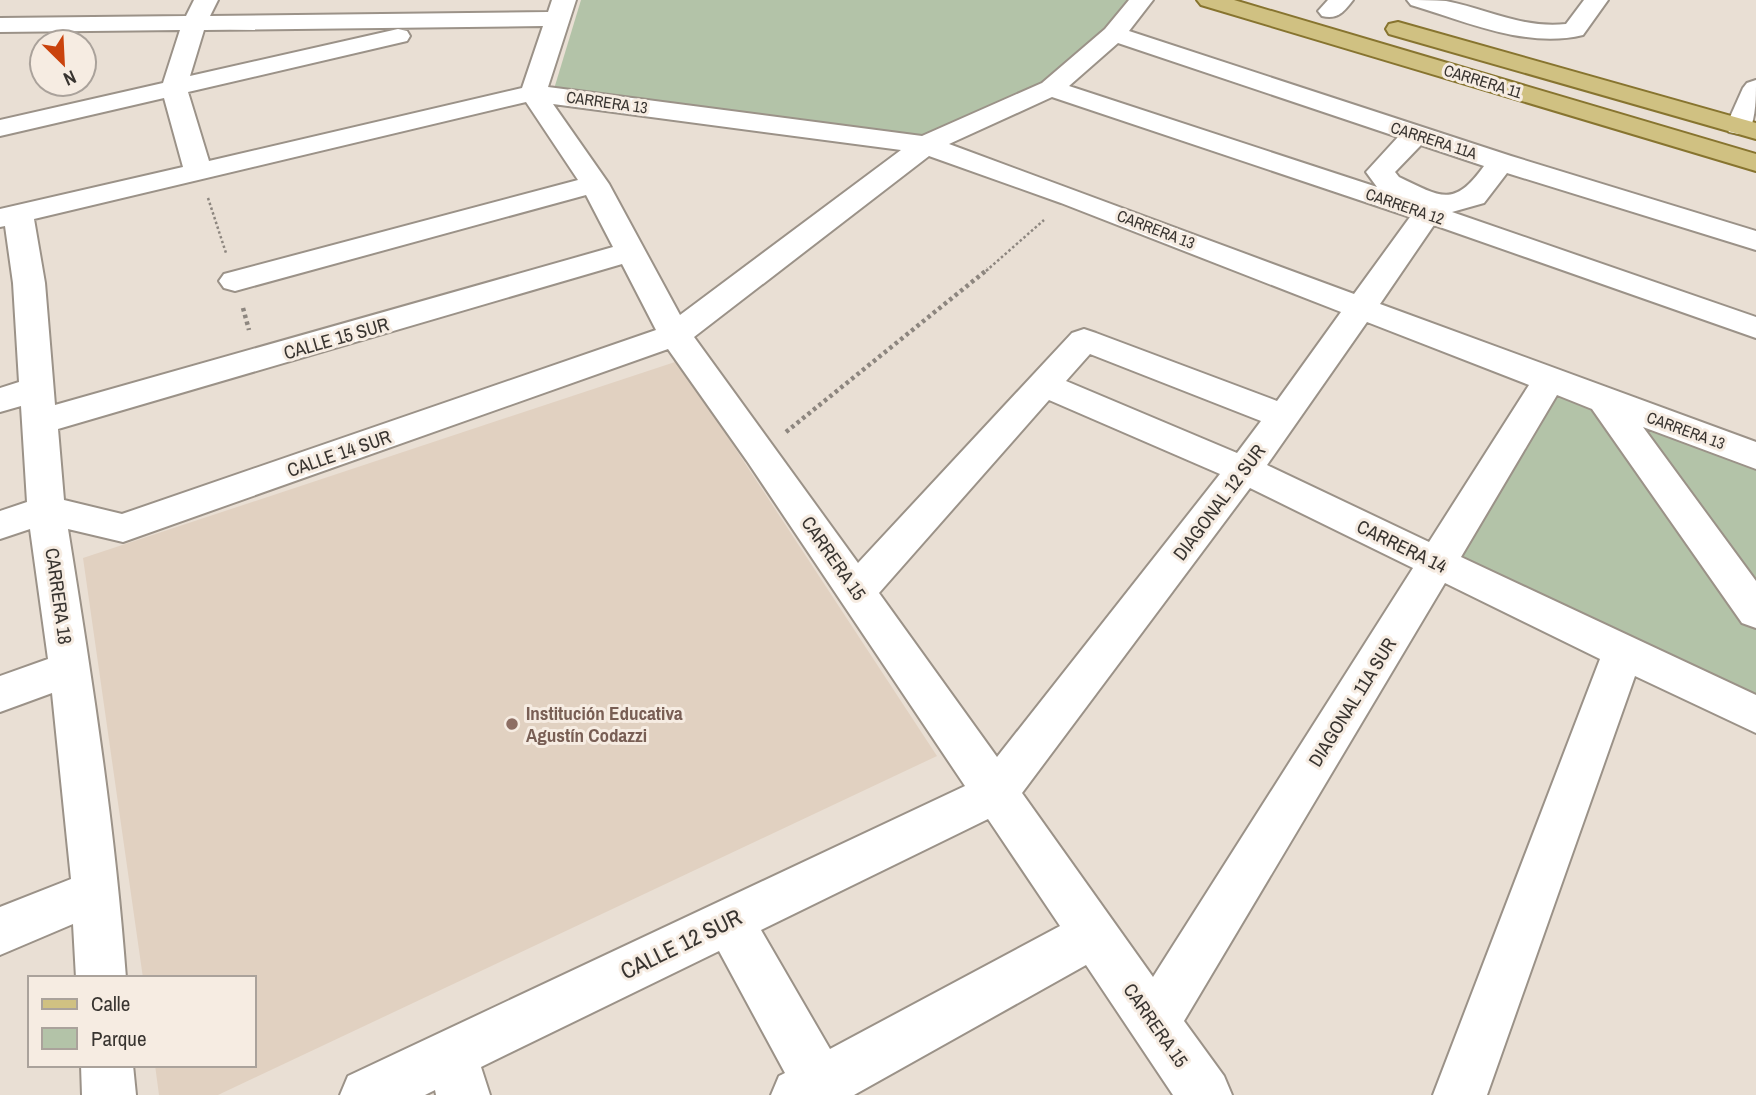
<svg xmlns="http://www.w3.org/2000/svg" width="1756" height="1095" font-family="'Archivo Narrow',sans-serif">
<style>
.built{fill:#e1d1c1}
.green{fill:#b3c3a8}
.lines{fill:none;stroke-linecap:round;stroke-linejoin:round}
.street-casing{stroke:#9b9288;stroke-width:4}
.primary-casing{stroke:#87742f;stroke-width:4}
.path-far1{stroke:#8d867f;stroke-width:2.5;stroke-dasharray:2.5 2.5;stroke-linecap:butt}
.path{stroke:#8d867f;stroke-width:4.5;stroke-dasharray:3.5 3.5;stroke-linecap:butt}
.street{fill:#fff;fill-rule:evenodd}
.primary{fill:#d0c182;fill-rule:evenodd}
.education-dot{fill:#8d6e63;stroke:#f6ece2;stroke-width:2.5}
.labels{text-anchor:middle;stroke-width:6;stroke-linejoin:round;paint-order:stroke}
.far-street-label{font-size:16px;fill:#383430;stroke:#f6ece2}
.street-label{font-size:19px;fill:#383430;stroke:#f6ece2}
.education-label{font-size:19px;font-weight:bold;fill:#785e54;stroke:#f6ece2;text-anchor:start}
.near-street-label{font-size:23px;fill:#383430;stroke:#f6ece2}
</style>
<rect width="100%" height="100%" fill="#e9dfd4"/>
<path class="built" d="M678 361 937 756 218 1095H159L155 1065H254V978H143L83 558Z"/>
<g class="green">
<path d="M581 0H1131L1104 34 1044 84 939 137 554 89Z"/>
<path d="M1557 393 1756 464V700L1456 562Z"/>
</g>
<g class="lines">
<defs>
<g id="street">
<path d="M194 0H218L210 16 548 12 552 0H576L548 87 922 136 1042 83 1105 29 1129 0H1153L1129 31 1511 156 1756 231V250L1507 173 1484 203 1452 212 1756 317V338L1434 225 1380 304 1756 442V469L1643 427 1756 581V628L1742 623 1592 409 1557 395 1461 557 1756 695V733L1635 676 1487 1095H1433L1600 659 1445 583 1184 1021 1224 1076 1232 1095H1173L1086 965 854 1095H771L779 1076 785 1073 719 951 481 1067 490 1095H436L435 1090 425 1095H340L348 1076 965 786 747 461 668 349 123 542 68 529C92 678 115 827 126 978H76L73 924 0 955V907L71 879 52 693 0 712V676L48 659 30 529 0 539V511L27 502 21 406 0 412V388L19 382 13 283 5 226 0 227V209L183 167 164 98 0 136V120L163 83 180 30 0 32V18L186 16ZM543 26 522 88 209 161 188 92 407 41 410 36 407 31 398 29 190 76 204 30ZM1118 43 1398 137 1366 172 1377 187 1069 86ZM1052 97 1410 217 1354 294 949 144ZM526 102 578 180 224 274 219 281 224 288 235 291 586 195 613 247 55 405 45 283 34 219ZM553 104 901 150 680 315 609 184ZM1421 145 1484 166C1454 208 1441 197 1399 177L1395 172ZM929 156 1061 203 1341 312 1277 401 1096 333 1084 329 1072 333 858 563 694 337ZM622 264 656 330 122 514 64 500 58 429ZM1367 322 1529 385 1429 542 1267 465ZM1090 354 1261 421 1237 453 1066 381ZM1049 400 1220 474 997 757 879 593ZM1250 488 1413 568 1153 977 1022 793ZM988 819 1060 926 830 1049 761 930Z"/>
<path d="M1328 0H1353C1344 12 1337 20 1322 16L1318 11Z"/>
<path d="M1407 0C1420 0 1434 0 1446 1 1487 9 1524 29 1566 24L1584 0H1608L1583 35C1526 49 1465 21 1411 5Z"/>
<path d="M1756 80C1756 98 1756 116 1749 132L1739 134 1729 132 1726 126 1743 88 1747 83Z"/>
<path d="M81 1065H133L136 1095H82Z"/>
</g>
<g id="primary">
<path d="M1197 0H1234L1756 154V171L1201 5Z"/>
<path d="M1398 22 1756 123V139L1389 34 1386 29 1389 24Z"/>
</g>
</defs>
<use href="#street" class="street-casing"/>
<use href="#primary" class="primary-casing"/>
<g class="path-far1">
<path d="M208 198 226 253"/>
<path d="M986 271 1044 220"/>
</g>
<g class="path">
<path d="M243 308 249 330"/>
<path d="M786 432 988 269"/>
</g>
<use href="#street" class="street"/>
<use href="#primary" class="primary"/>
</g>
<circle class="education-dot" cx="512" cy="724" r="7"/>
<g class="labels">
<g class="far-street-label">
<text transform="translate(1483 81) rotate(17)" y="6">CARRERA 11</text>
<text transform="translate(607 102) rotate(8)" y="6">CARRERA 13</text>
<text transform="translate(1434 140) rotate(18)" y="6">CARRERA 11A</text>
<text transform="translate(1405 206) rotate(19)" y="6">CARRERA 12</text>
<text transform="translate(1156 229) rotate(21)" y="6">CARRERA 13</text>
<text transform="translate(1686 430) rotate(20)" y="6">CARRERA 13</text>
</g>
<g class="street-label">
<text transform="translate(336 338) rotate(-16)" y="7">CALLE 15 SUR</text>
<text transform="translate(339 453) rotate(-19)" y="7">CALLE 14 SUR</text>
<text transform="translate(1219 502) rotate(-53)" y="7">DIAGONAL 12 SUR</text>
<text transform="translate(1402 546) rotate(26)" y="7">CARRERA 14</text>
<text transform="translate(834 558) rotate(55)" y="7">CARRERA 15</text>
<text transform="translate(59 596) rotate(82)" y="7">CARRERA 18</text>
<text transform="translate(1352 702) rotate(-58)" y="7">DIAGONAL 11A SUR</text>
<text transform="translate(1156 1025) rotate(55)" y="7">CARRERA 15</text>
</g>
<g class="education-label">
<text x="526" y="720">Institución Educativa<tspan x="526" dy="22">Agustín Codazzi</tspan></text>
</g>
<g class="near-street-label">
<text transform="translate(681 944) rotate(-26)" y="8">CALLE 12 SUR</text>
</g>
</g>
<rect x="28" y="976" width="228" height="91" fill="#f6ece2" stroke="#aaa29b" stroke-width="2"/>
<rect x="42" y="999" width="35" height="10" fill="#d0c182" stroke="#aaa29b" stroke-width="2"/>
<text x="91" y="1011" font-size="21" fill="#383430">Calle</text>
<rect x="42" y="1028" width="35" height="21" fill="#b3c3a8" stroke="#aaa29b" stroke-width="2"/>
<text x="91" y="1046" font-size="21" fill="#383430">Parque</text>
<g transform="translate(63 63) rotate(156)"><circle r="33" fill="#f6ece2" stroke="#aaa29b" stroke-width="2"/>
<path d="M0-5L12 26L0 18L-12 26Z" fill="#ca430d"/>
<text y="-10" font-size="19" font-weight="bold" text-anchor="middle" fill="#383430">N</text>
</g>
</svg>
